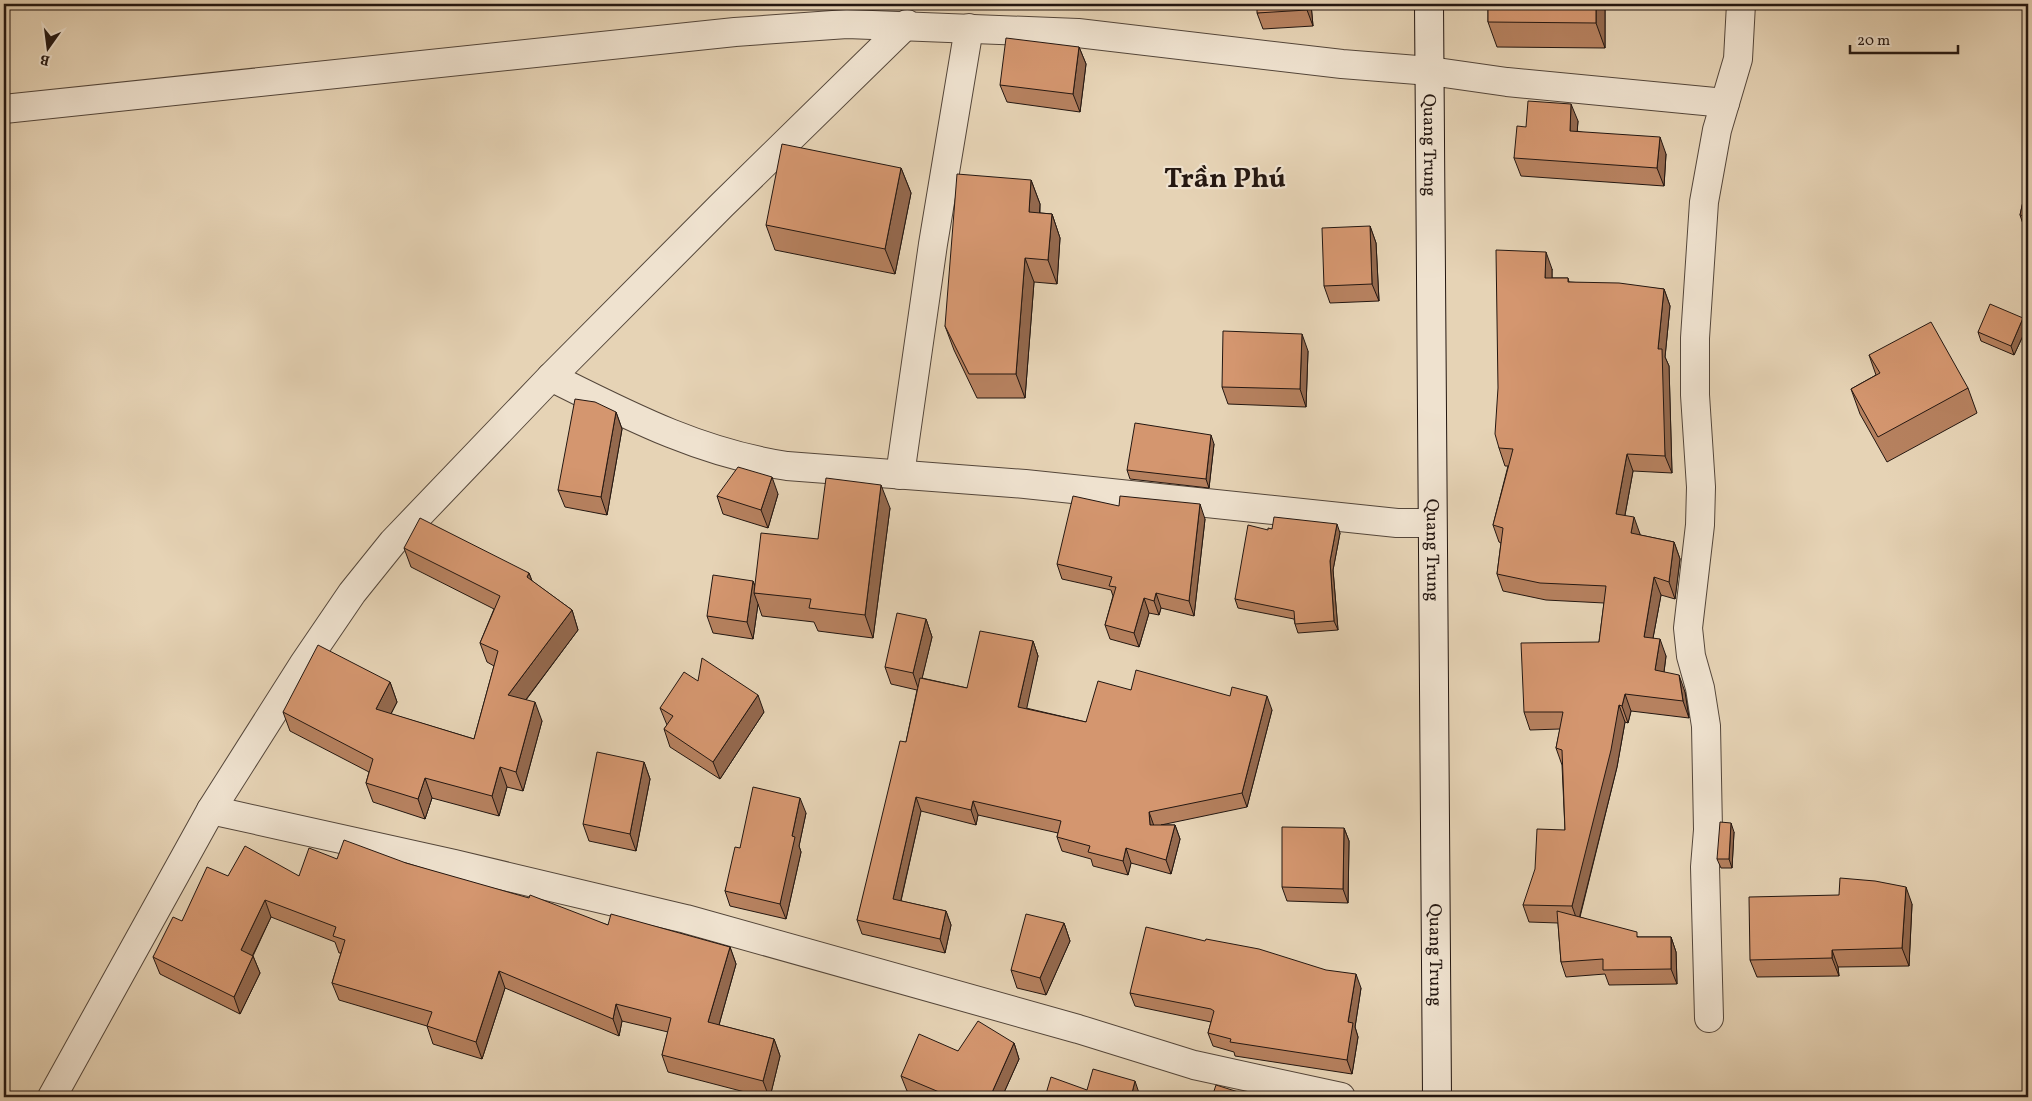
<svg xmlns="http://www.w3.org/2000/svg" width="2032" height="1101" font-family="Vollkorn,serif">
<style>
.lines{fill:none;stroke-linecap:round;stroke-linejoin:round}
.minor-casing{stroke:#54463a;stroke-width:30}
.secondary-casing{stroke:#241711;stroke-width:30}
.minor{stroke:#efe2cf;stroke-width:28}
.secondary{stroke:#efe2cf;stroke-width:28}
.wall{fill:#b6815f;stroke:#241711}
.shaded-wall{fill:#94694e;stroke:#241711}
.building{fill:#d4966f;stroke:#241711}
.labels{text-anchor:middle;stroke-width:4.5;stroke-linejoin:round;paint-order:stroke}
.street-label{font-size:18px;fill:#241711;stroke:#efe2cf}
.town-label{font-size:28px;font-weight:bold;fill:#241711;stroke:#efe2cf}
</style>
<rect width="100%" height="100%" fill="#e6d3b5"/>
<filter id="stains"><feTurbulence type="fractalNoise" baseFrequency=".004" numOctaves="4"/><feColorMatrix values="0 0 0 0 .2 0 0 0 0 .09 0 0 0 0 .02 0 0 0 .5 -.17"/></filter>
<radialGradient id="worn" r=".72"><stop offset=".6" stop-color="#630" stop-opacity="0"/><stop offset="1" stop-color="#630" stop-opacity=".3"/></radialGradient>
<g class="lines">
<defs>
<g id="minor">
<path d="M4 109 735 32 847 24 1078 33 1342 64 1430 71 1507 82 1725 103"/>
<path d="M551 377C629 416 700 453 787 466L1025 484 1397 523H1431"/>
<path d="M900 475 933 244 969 28"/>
<path d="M211 810 454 864 686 919 1078 1029 1194 1065 1341 1097"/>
<path d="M1709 1018 1705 867 1708 830 1706 726 1700 688 1691 656 1688 628 1700 525 1701 487 1695 395V338L1704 202 1717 130 1738 59 1741 4"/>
<path d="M52 1097 211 810 303 665 352 593 393 542 551 377 722 205 907 24"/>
</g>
<g id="secondary">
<path id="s1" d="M1429 4 1437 1097"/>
</g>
</defs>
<use href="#minor" class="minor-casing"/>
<use href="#secondary" class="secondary-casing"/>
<use href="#minor" class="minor"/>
<use href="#secondary" class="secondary"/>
</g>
<g class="wall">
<path d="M1311 4 1313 26 1263 29 1257 13Z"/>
<path d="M1488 4H1605V48L1497 47 1488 22Z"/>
<path d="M1079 47 1086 64 1080 112 1007 102 1000 85Z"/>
<path d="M1578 121 1577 131 1666 154 1664 186 1521 176 1514 158 1526 127Z"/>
<path d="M901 168 911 193 895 274 775 250 766 225Z"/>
<path d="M2028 179V225L2023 224 2020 215Z"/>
<path d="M1031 180 1040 204V213L1052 214 1060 238 1057 284 1034 282 1025 398H977L954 350 945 326Z"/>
<path d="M1370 226 1376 243 1379 301 1330 303 1324 286Z"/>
<path d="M1552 269V278H1568L1569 282 1664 289 1670 306 1665 357 1669 366 1672 473 1633 471 1625 515 1640 534V535L1674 542 1680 559 1675 599 1661 595 1653 638 1666 656 1664 672 1685 692 1689 718 1631 711 1628 723 1625 722 1617 767 1580 917 1639 937H1671L1676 952 1677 984 1609 985 1605 974 1566 977 1561 962 1558 923 1529 922 1523 905 1565 830 1562 765 1556 748 1560 729 1530 730 1524 712 1599 642 1604 603 1546 600 1503 591 1497 574 1501 543 1499 542 1493 525 1508 466H1505L1499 448Z"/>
<path d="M2027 327 2014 355 1981 341 1978 332Z"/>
<path d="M1308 351 1306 407 1228 404 1222 387Z"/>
<path d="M1869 355 1968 388 1977 413 1887 462 1860 414 1851 389 1876 375Z"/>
<path d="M616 412 622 429 607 515 565 507 558 490Z"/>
<path d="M1214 444 1209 488 1130 479 1127 470Z"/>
<path d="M778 494 768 528 723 514 717 496Z"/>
<path d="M1119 506 1205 519 1194 616 1161 608 1159 615 1149 613 1139 647 1110 639 1105 625 1113 596 1111 590 1062 579 1057 564Z"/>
<path d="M890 508 873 638 818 631 814 622 762 616 758 604 753 639 713 633 707 616 753 581 755 586 818 539Z"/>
<path d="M1272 529 1340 533 1333 570 1338 630 1298 633 1295 624 1294 619 1238 608 1235 599 1268 530Z"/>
<path d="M404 548 529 573 532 581 572 610 578 630 526 700 542 721 523 791 507 787 499 816 432 798 425 819 373 802 366 783 369 772 290 731 283 712 390 682 397 702 391 714 474 739 494 666 487 662 480 643 494 609 411 567Z"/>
<path d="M926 619 932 637 922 678 967 688 1033 641 1038 656 1026 708 1086 722 1131 690 1272 710 1247 807 1161 825H1175L1180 839 1171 874 1131 863 1128 875 1093 866 1091 859 1062 851 1057 837 1058 833 978 815 976 825 921 811 901 901 946 911 951 925 945 953 862 934 857 920 906 742 917 690 891 684 885 667Z"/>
<path d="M698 681 764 712 720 779 670 747 664 729 667 725 660 708Z"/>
<path d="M644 762 650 779 636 851 589 841 583 824Z"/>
<path d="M806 813 799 846 801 852 786 919 730 906 725 891 740 848Z"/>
<path d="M1344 828 1349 841 1348 903 1287 901 1282 887Z"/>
<path d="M1734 832 1732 868H1721L1717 859Z"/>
<path d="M337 859 406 863 608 925 730 947 736 964 719 1025 774 1039 780 1056 770 1097H764L668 1072 662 1055 668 1032 622 1021 619 1036 505 988 482 1059 433 1044 427 1026 339 1000 332 983 341 953H339L335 942 271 917 253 956 260 973 240 1014 160 974 153 957 182 921 228 876H299Z"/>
<path d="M1912 904 1909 966 1838 967 1839 976 1757 977 1750 960Z"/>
<path d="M1064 923 1070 941 1046 995 1017 988 1011 970Z"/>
<path d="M1361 988 1355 1027 1358 1037 1352 1074 1235 1056 1234 1052 1213 1046 1208 1033 1211 1022 1135 1006 1130 993Z"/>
<path d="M1014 1043 1019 1059 1002 1097H920L907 1091 901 1076 958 1051Z"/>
</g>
<g class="shaded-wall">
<path d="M1306 4H1311L1313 26 1307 10Z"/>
<path d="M1596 4H1605V48L1596 23Z"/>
<path d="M1079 47 1086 64 1080 112 1073 94Z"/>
<path d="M1571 104 1578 121 1576 148 1570 131Z"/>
<path d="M1660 137 1666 154 1664 186 1657 168Z"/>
<path d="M901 168 911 193 895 274 885 249Z"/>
<path d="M1031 180 1040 204 1038 236 1029 212Z"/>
<path d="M1052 214 1060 238 1057 284 1048 260Z"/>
<path d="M1370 226 1376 243 1379 301 1372 284Z"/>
<path d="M1546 252 1552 269V296L1545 278Z"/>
<path d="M1025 258 1034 282 1025 398 1016 374Z"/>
<path d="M1664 289 1670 306 1665 357 1669 366 1672 473 1665 456 1658 349Z"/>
<path d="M2023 318 2027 327 2014 355 2011 346Z"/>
<path d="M1302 334 1308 351 1306 407 1300 389Z"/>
<path d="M616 412 622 429 607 515 601 497Z"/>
<path d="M1211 435 1214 444 1209 488 1206 479Z"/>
<path d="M1627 454 1633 471 1622 531 1616 514Z"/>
<path d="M772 477 778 494 768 528 761 510Z"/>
<path d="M881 485 890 508 873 638 865 615Z"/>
<path d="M1200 504 1205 519 1194 616 1189 601Z"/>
<path d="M1634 517 1640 534 1637 550 1631 533Z"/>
<path d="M1337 524 1340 533 1333 570 1338 630 1334 621 1330 561Z"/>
<path d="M1674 542 1680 559 1675 599 1669 582Z"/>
<path d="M529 573 536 592 527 577Z"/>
<path d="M1654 577 1661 595 1650 654 1644 637Z"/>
<path d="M753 581 757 593H754L758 604 753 639 747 622Z"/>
<path d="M1156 593 1161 608 1159 615 1154 601Z"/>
<path d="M1144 598 1149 613 1139 647 1134 633Z"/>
<path d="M572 610 578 630 515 714 508 695Z"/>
<path d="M926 619 932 637 919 691 913 673Z"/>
<path d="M1660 639 1666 656 1662 687 1655 670Z"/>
<path d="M1033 641 1038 656 1024 721 1018 707Z"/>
<path d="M1679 675 1685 692 1689 718 1683 701Z"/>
<path d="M390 682 397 702 383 729 376 709Z"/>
<path d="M1625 694 1631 711 1628 723 1622 706Z"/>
<path d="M758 695 764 712 720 779 713 762Z"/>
<path d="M1267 696 1272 710 1247 807 1242 793Z"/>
<path d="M535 702 542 721 523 791 516 772Z"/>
<path d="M1619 705 1625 722 1617 767 1578 923 1572 906Z"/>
<path d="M644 762 650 779 636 851 630 834Z"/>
<path d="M500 767 507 787 499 816 492 796Z"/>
<path d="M425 778 432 798 425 819 418 799Z"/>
<path d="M916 797 921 811 898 913 893 899Z"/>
<path d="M800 798 806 813 799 846 801 852 786 919 780 904 792 836Z"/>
<path d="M973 801 978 815 976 825 971 810Z"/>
<path d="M1149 812 1154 826 1150 825Z"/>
<path d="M1731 823 1734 832 1732 868 1729 859Z"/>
<path d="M1175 825 1180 839 1171 874 1166 860Z"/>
<path d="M1344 828 1349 841 1348 903 1343 889Z"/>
<path d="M1126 848 1131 863 1128 875 1123 861Z"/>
<path d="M1906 887 1912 904 1909 966 1902 948Z"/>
<path d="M265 900 271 917 247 967 241 950Z"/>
<path d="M946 911 951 925 945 953 940 939Z"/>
<path d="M1064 923 1070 941 1046 995 1040 978Z"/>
<path d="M1671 937 1676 952 1677 984 1671 969Z"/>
<path d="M730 947 736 964 715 1039 708 1022Z"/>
<path d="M1832 950 1838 967 1839 976 1832 958Z"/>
<path d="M253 956 260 973 240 1014 234 997Z"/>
<path d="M499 971 505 988 482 1059 476 1042Z"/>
<path d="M1356 974 1361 988 1355 1027 1358 1037 1352 1074 1347 1060 1348 1022Z"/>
<path d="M616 1004 622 1021 619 1036 613 1019Z"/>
<path d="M774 1039 780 1056 770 1097H769L763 1081Z"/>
<path d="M1014 1043 1019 1059 1002 1097H990Z"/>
<path d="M1135 1081 1140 1096V1097H1131Z"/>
</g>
<g class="building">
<path d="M1257 4H1306L1307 10 1257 13Z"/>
<path d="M1488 4H1596V23L1488 22Z"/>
<path d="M1006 38 1079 47 1073 94 1000 85Z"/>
<path d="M1528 101 1571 104 1570 131 1660 137 1657 168 1514 158 1517 126 1526 127Z"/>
<path d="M782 144 901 168 885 249 766 225Z"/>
<path d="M957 174 1031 180 1029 212 1052 214 1048 260 1025 258 1016 374H969L945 326Z"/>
<path d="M2028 179V217L2020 215Z"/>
<path d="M1370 226 1372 284 1324 286 1322 228Z"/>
<path d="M1496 250 1546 252 1545 278H1568V282L1619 283 1664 289 1658 349H1662L1665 456 1627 454 1616 514 1634 517 1631 533 1674 542 1669 582 1654 577 1644 637 1660 639 1655 670 1679 675 1683 701 1625 694 1622 706 1619 705 1611 750 1572 906 1523 905 1535 869 1537 829 1565 830 1562 750 1556 748 1563 712H1524L1521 643 1599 642 1606 586 1540 583 1497 574 1503 528 1493 525 1513 449 1499 448 1495 434 1498 388Z"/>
<path d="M1990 304 2023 318 2011 346 1978 332Z"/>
<path d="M1931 322 1968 388 1878 437 1851 389 1880 373 1869 355Z"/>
<path d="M1223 331 1302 334 1300 389 1222 387Z"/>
<path d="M575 399 595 402 616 412 601 497 558 490Z"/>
<path d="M1135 423 1211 435 1206 479 1127 470Z"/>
<path d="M738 467 772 477 761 510 717 496Z"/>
<path d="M826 478 881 485 865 615 809 608 811 599 754 593 761 533 818 539Z"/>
<path d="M1073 496 1119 506 1120 496 1200 504 1189 601 1156 593 1154 601 1144 598 1134 633 1105 625 1116 587 1109 586 1112 577 1057 564Z"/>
<path d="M1274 517 1337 524 1330 561 1334 621 1295 624 1294 611 1235 599 1248 525 1268 530V528L1272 529Z"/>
<path d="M420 518 529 573 527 577 572 610 508 695 535 702 516 772 500 767 492 796 425 778 418 799 366 783 373 759 283 712 318 645 390 682 376 709 474 739 498 651 480 643 500 596 404 548Z"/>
<path d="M713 575 753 581 747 622 707 616Z"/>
<path d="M897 613 926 619 913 673 885 667Z"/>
<path d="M980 631 1033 641 1018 707 1086 722 1098 681 1131 690 1136 670 1230 696 1232 687 1267 696 1242 793 1149 812 1150 825H1175L1166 860 1126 848 1123 861 1088 852 1090 846 1057 837 1061 821 973 801 971 810 916 797 893 899 946 911 940 939 857 920 900 741 906 742 920 678 967 688Z"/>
<path d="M702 658 758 695 713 762 664 729 673 716 660 708 684 672 698 681Z"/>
<path d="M597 752 644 762 630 834 583 824Z"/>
<path d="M753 787 800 798 792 836 795 837 780 904 725 891 735 847 740 848Z"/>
<path d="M1720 822 1731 823 1729 859H1717Z"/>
<path d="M1282 827 1344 828 1343 889 1282 887Z"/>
<path d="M344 840 406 863 529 898 530 895 608 925 611 914 730 947 708 1022 774 1039 763 1081 662 1055 671 1018 616 1004 613 1019 499 971 476 1042 427 1026 432 1012 332 983 345 940 333 936 336 927 265 900 241 950 253 956 234 997 153 957 173 917 182 921 207 867 228 876 245 846 299 876 309 848 337 859Z"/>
<path d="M1840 878 1875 881 1906 887 1902 948 1832 950V958L1750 960 1749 897 1839 895Z"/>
<path d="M1557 911 1637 932V937H1671V969L1603 970V959L1561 962Z"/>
<path d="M1026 914 1064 923 1040 978 1011 970Z"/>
<path d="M1146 927 1205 941 1206 939 1259 949 1326 970 1356 974 1348 1022 1353 1023 1347 1060 1230 1042 1231 1039 1208 1033 1214 1011 1211 1009 1130 993Z"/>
<path d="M978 1021 1014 1043 990 1097H951L901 1076 919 1034 958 1051Z"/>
<path d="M1093 1069 1135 1081 1131 1097H1045L1051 1077 1087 1090Z"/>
<path d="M1216 1085 1248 1095V1097H1212Z"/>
</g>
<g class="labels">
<g class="street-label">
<text dy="6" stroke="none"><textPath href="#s1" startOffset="141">Quang Trung</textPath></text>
<text dy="6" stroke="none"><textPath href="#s1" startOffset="546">Quang Trung</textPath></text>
<text dy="6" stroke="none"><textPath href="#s1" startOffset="951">Quang Trung</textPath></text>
</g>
<g class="town-label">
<text x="1225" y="187">Trần Phú</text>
</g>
</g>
<rect width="2032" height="1101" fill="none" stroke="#e6d3b5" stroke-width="20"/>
<rect x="5" y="5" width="2022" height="1091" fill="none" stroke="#241711" stroke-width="2.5"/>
<rect x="10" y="10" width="2012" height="1081" fill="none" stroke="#241711"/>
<g transform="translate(48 48) rotate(194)" stroke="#efe2cf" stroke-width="4" paint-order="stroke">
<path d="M0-4L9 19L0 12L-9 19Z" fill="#241711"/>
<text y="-8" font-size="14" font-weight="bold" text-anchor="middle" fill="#241711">B</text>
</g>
<path d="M1850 45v8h108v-8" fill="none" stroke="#241711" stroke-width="2.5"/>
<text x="1857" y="45" font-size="15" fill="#241711" stroke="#efe2cf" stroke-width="4" paint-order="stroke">20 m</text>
<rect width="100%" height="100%" filter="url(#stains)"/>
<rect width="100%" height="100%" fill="url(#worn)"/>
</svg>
